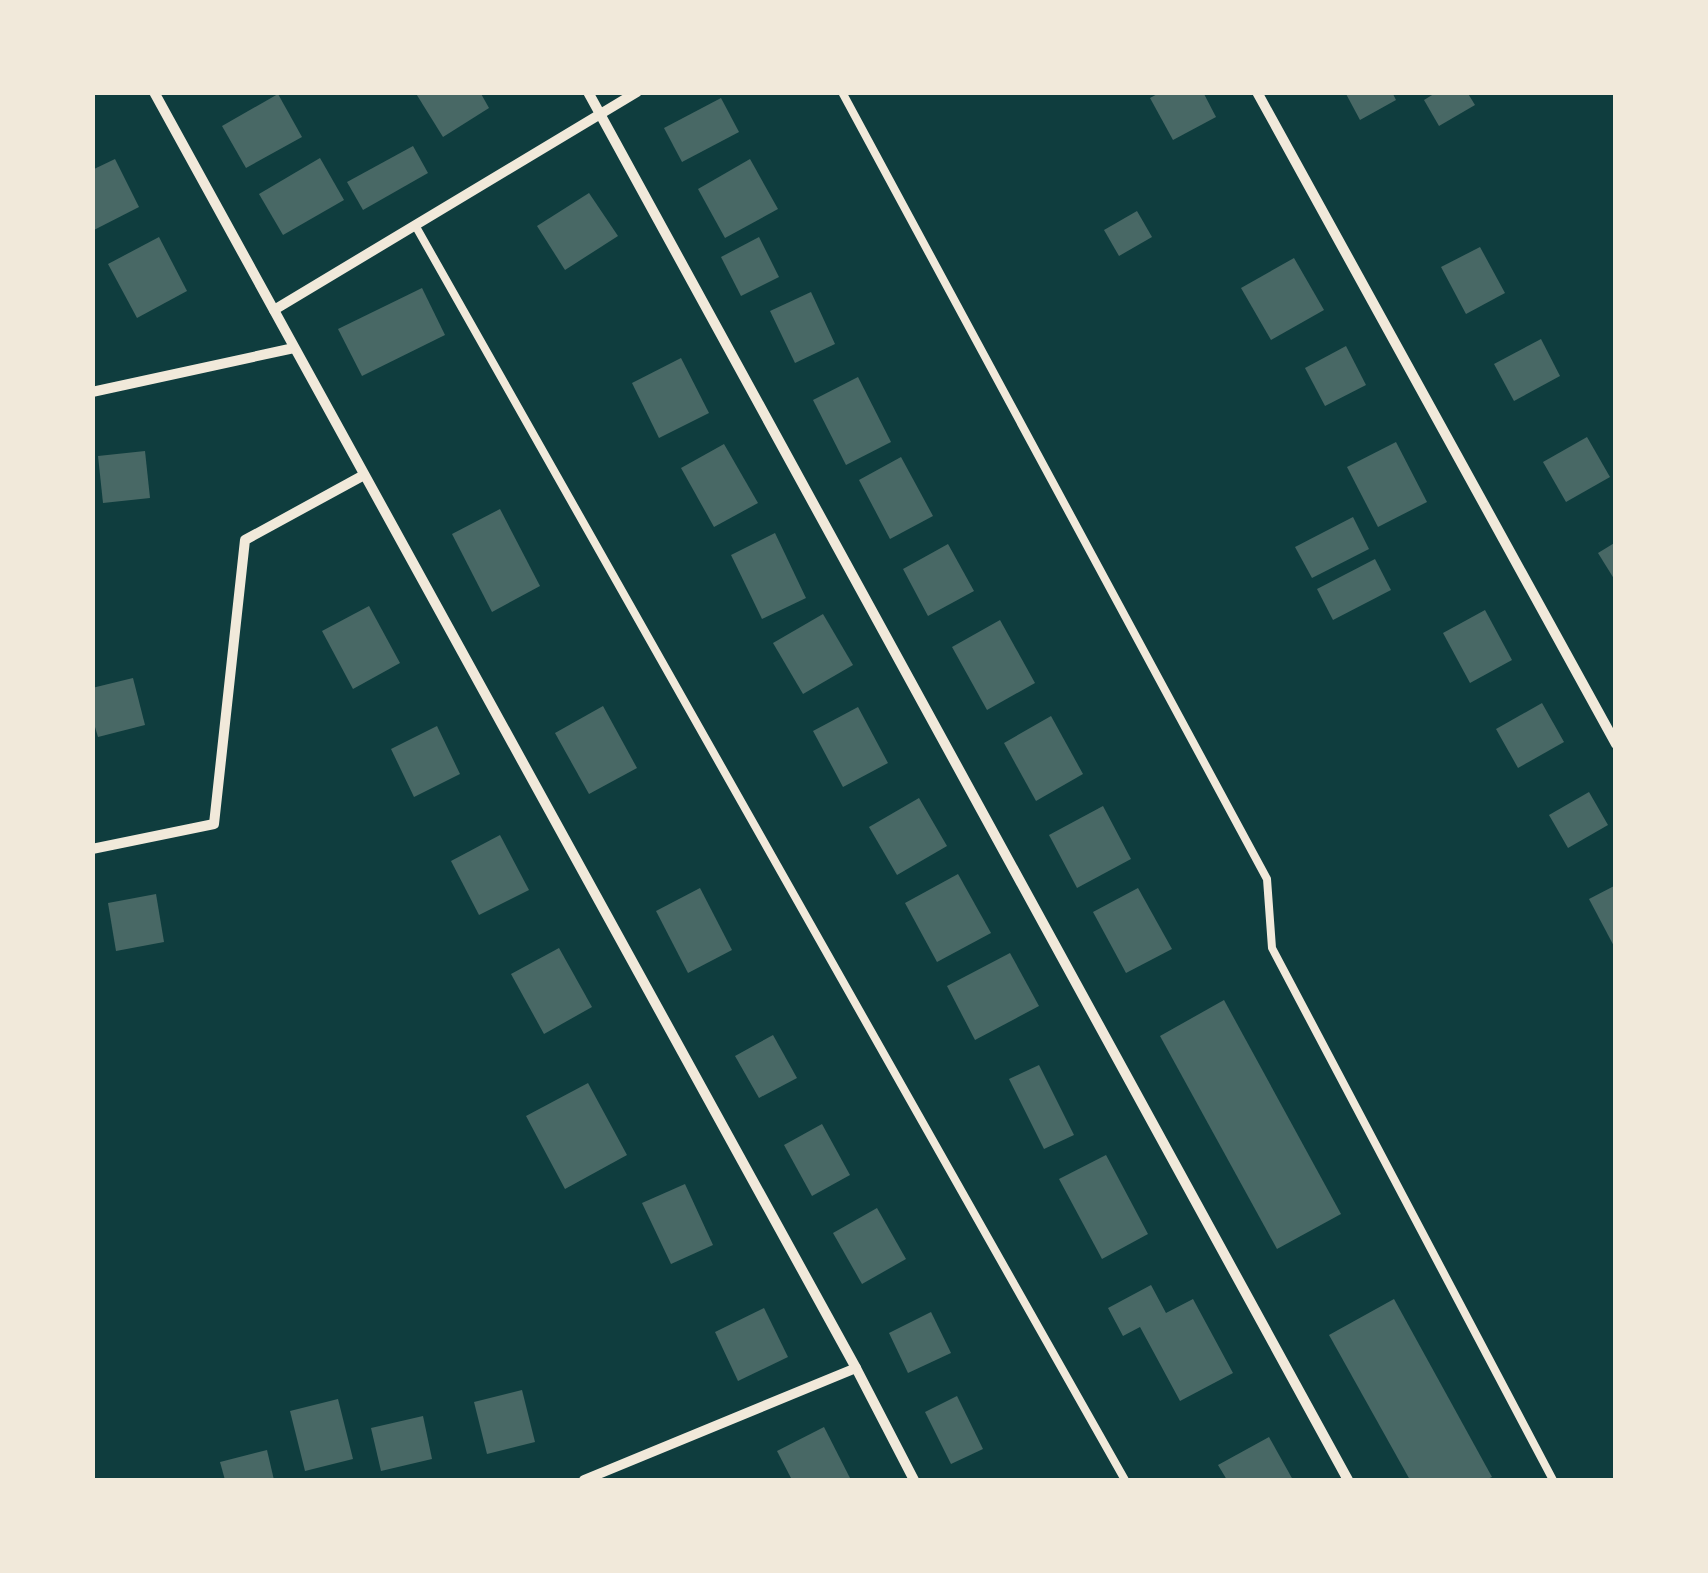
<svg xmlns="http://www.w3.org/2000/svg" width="1708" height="1573" font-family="'IBM Plex Sans',sans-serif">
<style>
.building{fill:#486865}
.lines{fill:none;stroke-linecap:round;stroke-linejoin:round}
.service{stroke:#f1e9da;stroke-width:8}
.minor{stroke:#f1e9da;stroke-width:10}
</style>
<rect width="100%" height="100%" fill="#0f3d3e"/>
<g class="building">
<path d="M415 92H480L489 108 443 137Z"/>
<path d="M1161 92H1203L1216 117 1173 140 1150 98Z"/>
<path d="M1345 92H1392L1396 100 1360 120Z"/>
<path d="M1437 92H1467L1475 105 1439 126 1424 100Z"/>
<path d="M278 94 302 137 246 168 222 126Z"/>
<path d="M721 98 739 132 682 162 664 128Z"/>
<path d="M413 146 428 173 363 210 347 182Z"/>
<path d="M320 158 344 200 283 235 259 194Z"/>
<path d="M115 159 139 207 92 231V170Z"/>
<path d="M750 159 778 209 725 238 698 189Z"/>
<path d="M589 193 618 236 565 270 537 226Z"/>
<path d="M1137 211 1152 237 1119 256 1104 230Z"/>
<path d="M159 237 187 291 137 318 108 264Z"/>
<path d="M759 237 779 277 741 296 721 257Z"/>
<path d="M1480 247 1505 293 1466 314 1441 267Z"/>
<path d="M1294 258 1324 310 1271 340 1241 288Z"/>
<path d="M422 288 445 335 362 376 338 329Z"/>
<path d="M811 292 835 344 795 363 770 311Z"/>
<path d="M1541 339 1560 376 1514 401 1494 364Z"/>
<path d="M1346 346 1366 385 1325 406 1305 368Z"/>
<path d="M681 358 709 413 659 438 632 383Z"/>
<path d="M858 377 891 442 846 465 813 400Z"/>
<path d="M1587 437 1610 477 1566 502 1543 462Z"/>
<path d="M1396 442 1427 502 1378 527 1347 467Z"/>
<path d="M724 444 758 503 714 527 681 468Z"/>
<path d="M145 451 150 498 103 503 98 456Z"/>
<path d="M901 457 933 516 890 539 859 480Z"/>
<path d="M500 509 540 586 492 612 452 534Z"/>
<path d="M1353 517 1369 549 1312 578 1295 547Z"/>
<path d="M775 533 806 598 762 619 731 555Z"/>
<path d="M1616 542V582L1598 553Z"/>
<path d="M948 544 974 591 928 616 903 569Z"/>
<path d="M1375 559 1391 590 1333 620 1317 589Z"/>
<path d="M369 606 400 663 353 689 322 631Z"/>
<path d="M1485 610 1512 660 1470 683 1443 633Z"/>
<path d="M823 614 853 665 803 694 773 643Z"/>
<path d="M1000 620 1035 683 987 710 952 647Z"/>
<path d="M133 678 145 725 98 737 92 717V688Z"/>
<path d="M1542 703 1564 742 1518 768 1496 729Z"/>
<path d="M603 706 637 768 589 794 555 733Z"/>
<path d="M858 707 888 763 843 787 813 731Z"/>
<path d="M1051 716 1083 774 1036 801 1004 743Z"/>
<path d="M437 726 460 774 414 797 391 749Z"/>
<path d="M1589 792 1608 825 1568 848 1549 815Z"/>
<path d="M919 798 947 846 897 875 869 827Z"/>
<path d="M1103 806 1131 859 1077 888 1049 835Z"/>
<path d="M500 835 529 890 479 915 451 861Z"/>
<path d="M958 874 991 933 937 962 905 903Z"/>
<path d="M1616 885V950L1589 899Z"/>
<path d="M700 888 732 950 688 973 656 911Z"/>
<path d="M1138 888 1172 949 1126 973 1093 912Z"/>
<path d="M156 894 164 942 116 951 108 903Z"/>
<path d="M559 948 592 1007 544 1034 511 974Z"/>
<path d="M1010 953 1039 1006 975 1040 947 986Z"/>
<path d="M1224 1000 1341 1214 1277 1249 1160 1036Z"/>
<path d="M773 1035 797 1078 759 1098 735 1056Z"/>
<path d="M1039 1065 1074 1135 1044 1149 1009 1079Z"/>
<path d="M588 1083 627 1155 565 1189 526 1116Z"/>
<path d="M822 1124 850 1175 812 1196 784 1145Z"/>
<path d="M1106 1155 1148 1234 1102 1259 1059 1179Z"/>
<path d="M685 1184 713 1245 671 1264 642 1203Z"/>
<path d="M877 1208 906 1259 862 1284 833 1233Z"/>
<path d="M1151 1285 1166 1313 1193 1299 1233 1373 1180 1401 1140 1327 1123 1336 1108 1308Z"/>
<path d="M1394 1299 1492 1477 1485 1480H1410L1329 1335Z"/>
<path d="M764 1308 788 1357 738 1381 715 1332Z"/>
<path d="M931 1312 951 1353 908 1373 889 1333Z"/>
<path d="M522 1390 535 1442 487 1454 474 1402Z"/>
<path d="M957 1396 983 1449 951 1464 925 1412Z"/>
<path d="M338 1399 353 1459 305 1471 290 1411Z"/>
<path d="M423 1416 432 1459 381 1471 371 1428Z"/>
<path d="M824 1427 851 1480H792L777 1451Z"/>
<path d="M1269 1437 1293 1480H1227L1218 1465Z"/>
<path d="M267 1450 274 1480H225L220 1462Z"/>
</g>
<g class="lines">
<g class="service">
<path d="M842 92 1267 879 1272 948 1553 1480"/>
<path d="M415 225 1125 1480"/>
</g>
<g class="minor">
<path d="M154 92 856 1368 914 1480"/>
<path d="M588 92 1348 1480"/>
<path d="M1257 92 1616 744"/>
<path d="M274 310 637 92"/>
<path d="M92 392 294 348"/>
<path d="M92 849 214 824 245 540 364 475"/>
<path d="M584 1480 856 1368"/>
</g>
</g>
<rect width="1708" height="1573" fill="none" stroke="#f1e9da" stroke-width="190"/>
</svg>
